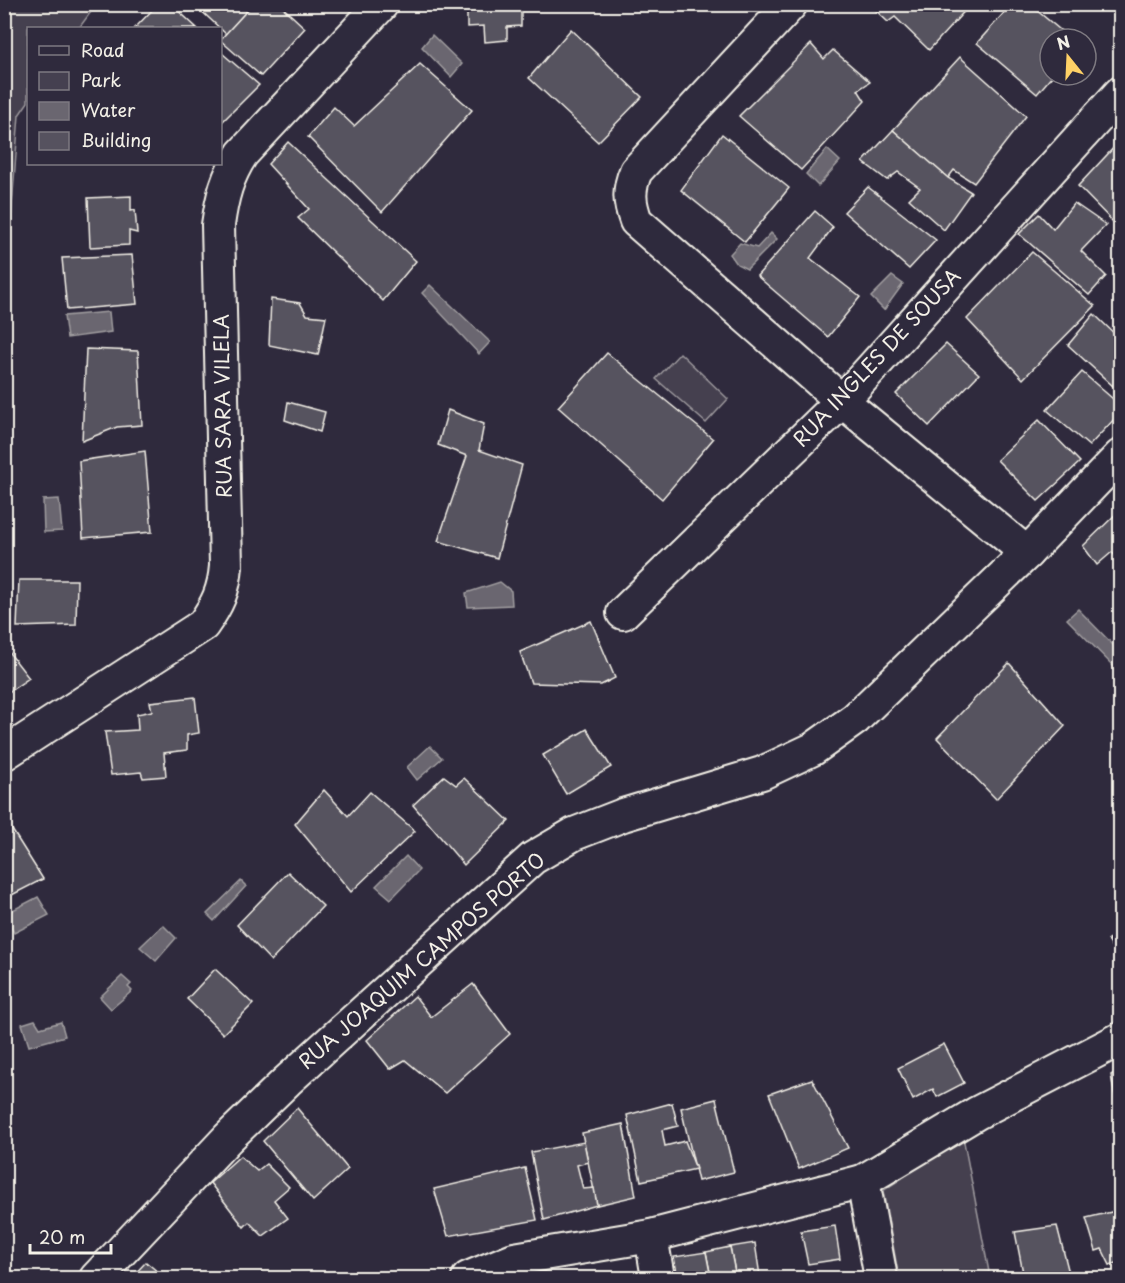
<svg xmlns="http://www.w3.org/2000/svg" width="1125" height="1283" font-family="'Playpen Sans',sans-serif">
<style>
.green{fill:#454050;stroke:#9c989c;stroke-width:1.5}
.water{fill:#6a6670;stroke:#a19ea0;stroke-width:1.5}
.building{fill:#56525f;stroke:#f4f1e8;stroke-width:1.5}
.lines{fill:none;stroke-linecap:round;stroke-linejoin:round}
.minor-casing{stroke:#f4f1e8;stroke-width:36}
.minor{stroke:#2f2a3d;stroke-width:32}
.labels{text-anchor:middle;stroke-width:5;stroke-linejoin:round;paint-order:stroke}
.street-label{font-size:20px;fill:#f4f1e8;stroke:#2f2a3d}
</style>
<rect width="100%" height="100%" fill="#2f2a3d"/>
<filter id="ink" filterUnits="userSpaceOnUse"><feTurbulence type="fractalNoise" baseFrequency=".0167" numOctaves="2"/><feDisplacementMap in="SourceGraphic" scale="12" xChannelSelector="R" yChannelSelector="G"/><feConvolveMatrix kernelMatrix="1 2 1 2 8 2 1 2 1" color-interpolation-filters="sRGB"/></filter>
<g filter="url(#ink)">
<g class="green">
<path d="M5 4 96 5 79 28H28V102L19 115 5 297Z"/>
<path d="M680 353 728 399 706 423 656 379Z"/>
<path d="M963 1137 989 1272 960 1278H899L883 1191Z"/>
</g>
<g class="water">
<path d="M432 35 462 64 451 77 422 47Z"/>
<path d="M827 149 840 161 818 186 806 174Z"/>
<path d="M771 233 777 239 747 269 737 264 730 254 740 243 757 248Z"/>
<path d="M892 276 903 284 884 310 871 297Z"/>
<path d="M430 285 490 342 479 354 422 293Z"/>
<path d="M109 312 111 332 67 338 64 316Z"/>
<path d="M59 499 62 531 44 532 43 500Z"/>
<path d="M500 582 511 591 512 605 468 607 466 593Z"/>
<path d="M1078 609 1120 652V673L1067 619Z"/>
<path d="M430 746 442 758 417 780 407 767Z"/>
<path d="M406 856 419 870 391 899 376 886Z"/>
<path d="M241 881 246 886 214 921 207 914Z"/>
<path d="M38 897 49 915 14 933 5 914Z"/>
<path d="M163 925 176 938 156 961 140 947Z"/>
<path d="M122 976 131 984 128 987 132 991 111 1009 100 997Z"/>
<path d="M35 1020 40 1028 61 1022 65 1036 29 1046 22 1024Z"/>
</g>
<g class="building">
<path d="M158 4H171L197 28H135Z"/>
<path d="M194 4H253L226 34Z"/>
<path d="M253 4H279L305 28 261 76 220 40Z"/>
<path d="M455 4H521V26L507 27V40L485 42 484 26 467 27V12L455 13Z"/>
<path d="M869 4H971L929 50 895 17 888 22Z"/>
<path d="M1012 4H1029L1071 39H1050V75H1053L1037 94 977 43Z"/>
<path d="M571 29 642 97 598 142 529 78Z"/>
<path d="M811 44 824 59 833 50 870 82 858 90 865 101 801 170 739 116Z"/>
<path d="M223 54 259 85 220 124V56Z"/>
<path d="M960 57 1026 116 974 183 954 170 948 178 893 130Z"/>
<path d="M420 64 472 110 382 212 308 137 334 107 354 126Z"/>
<path d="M893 130 948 178 971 192 944 230 909 199 920 188 898 172 887 180 863 162Z"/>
<path d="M722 134 789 188 745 242 681 190Z"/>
<path d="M1120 141V229L1078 186Z"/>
<path d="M288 142 416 261 383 301 298 218 309 209 268 164Z"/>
<path d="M868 187 936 240 909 269 844 212Z"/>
<path d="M131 196V211L135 210 137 233 129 231V245L90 247 88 198Z"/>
<path d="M1074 203 1106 225 1081 251 1106 276 1089 295 1019 234 1039 214 1053 229Z"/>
<path d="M815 211 833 227 810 258 860 297 828 337 757 276Z"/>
<path d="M1032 252 1095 306 1023 379 967 319Z"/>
<path d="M132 255 137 304 67 310 62 258Z"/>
<path d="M271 299 300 303 307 315 326 317 318 355 269 345Z"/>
<path d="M1094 314 1120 339V375L1113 386 1068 345Z"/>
<path d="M946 344 979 374 929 426 896 394Z"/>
<path d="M86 349 138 351 142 425 117 427 82 441Z"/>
<path d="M607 353 713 439 662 499 558 407Z"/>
<path d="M1082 372 1120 405V413L1089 446 1047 410Z"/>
<path d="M288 402 325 412 320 432 285 420Z"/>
<path d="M448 410 484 424 479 450 522 465 497 558 438 541 467 456 438 445Z"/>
<path d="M1039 420 1080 462 1038 501 997 460Z"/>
<path d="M145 451 152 532 83 538 79 461Z"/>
<path d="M1120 510V562L1112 552 1097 565 1083 546Z"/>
<path d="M19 580H77L76 625 17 627Z"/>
<path d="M591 621 615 678 601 685 531 683 520 652Z"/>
<path d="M4 646 29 678 4 695Z"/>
<path d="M1009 663 1065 726 996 799 937 738Z"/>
<path d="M195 697 199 733 187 735V750L164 753 166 776 143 778 141 772 111 775 105 732 138 730 137 714 152 711 150 702Z"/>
<path d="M587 729 611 767 566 794 543 755Z"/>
<path d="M444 776 456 785 464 778 509 821 464 865 413 805Z"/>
<path d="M324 790 348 816 370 792 415 831 351 892 295 824Z"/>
<path d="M4 817 43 879 4 899Z"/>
<path d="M288 872 323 906 271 961 237 925Z"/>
<path d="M1120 933V965L1108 939Z"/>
<path d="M215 969 253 1004 223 1034 187 999Z"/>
<path d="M473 984 510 1034 445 1093 405 1060 390 1069 367 1040 415 996 431 1017Z"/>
<path d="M944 1044 964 1083 937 1097 933 1089 913 1100 898 1068Z"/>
<path d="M1120 1070V1108H1117L1111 1075Z"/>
<path d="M812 1079 848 1148 799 1169 769 1094Z"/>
<path d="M716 1099 734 1172 698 1181 681 1108Z"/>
<path d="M672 1103 678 1126 662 1130 665 1146 685 1141 696 1169 641 1181 627 1115Z"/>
<path d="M297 1108 348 1169 313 1201 263 1141Z"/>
<path d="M623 1124 636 1196 597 1205 582 1133Z"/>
<path d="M584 1142 588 1162 577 1165 583 1189 594 1188 597 1205 544 1220 531 1152Z"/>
<path d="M240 1156 257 1171 266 1164 289 1187 274 1200 288 1218 263 1236 249 1222 244 1227 210 1183Z"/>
<path d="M525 1168 537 1220 448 1236 434 1189Z"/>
<path d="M1120 1210V1262L1110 1265 1102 1249 1096 1251 1086 1218Z"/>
<path d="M835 1226 840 1259 808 1264 801 1231Z"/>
<path d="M1057 1226 1069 1273 1047 1278H1024L1015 1232Z"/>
<path d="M755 1243 760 1276 736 1278 730 1247Z"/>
<path d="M730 1247 735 1272 711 1277 706 1252Z"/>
<path d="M706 1252 711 1278H678L674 1257Z"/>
<path d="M146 1262 165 1278H131Z"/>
</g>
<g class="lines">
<defs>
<g id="minor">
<path d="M791 4 636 171C628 190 629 202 636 221L842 401 1027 553"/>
<path d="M623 613 842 401 1120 93"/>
<path d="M4 754 203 625C217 605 224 591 226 566L218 225C222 197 227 177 242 154L382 4"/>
<path d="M863 1181 881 1278"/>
<path d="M651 1236 658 1278"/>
<path d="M96 1278 228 1138 287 1081 533 858 574 834 623 815 762 773 813 749 855 719 1027 553 1120 456"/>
<path d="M468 1278 514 1259 651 1236 863 1181 977 1113 1120 1039"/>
</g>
</defs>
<use href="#minor" class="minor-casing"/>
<use href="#minor" class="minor"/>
</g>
</g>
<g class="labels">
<g class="street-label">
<text transform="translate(877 358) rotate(-47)" y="7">RUA INGLES DE SOUSA</text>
<text transform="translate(223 406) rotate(-91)" y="7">RUA SARA VILELA</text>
<text transform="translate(422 961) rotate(-41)" y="7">RUA JOAQUIM CAMPOS PORTO</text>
</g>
</g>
<rect width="1125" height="1283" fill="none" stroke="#2f2a3d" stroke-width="24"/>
<rect x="12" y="12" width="1101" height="1259" fill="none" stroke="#f4f1e8" stroke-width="2" filter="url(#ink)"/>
<rect x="27" y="27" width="195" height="138" fill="#2f2a3d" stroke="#7e7a81" stroke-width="1.5"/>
<rect x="39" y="46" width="30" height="9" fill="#2f2a3d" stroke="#7e7a81" stroke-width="1.5"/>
<text x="81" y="57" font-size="18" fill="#f4f1e8">Road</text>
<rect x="39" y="72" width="30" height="18" fill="#454050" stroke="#7e7a81" stroke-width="1.5"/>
<text x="81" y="87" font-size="18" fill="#f4f1e8">Park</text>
<rect x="39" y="102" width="30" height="18" fill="#6a6670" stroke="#7e7a81" stroke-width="1.5"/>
<text x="81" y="117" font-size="18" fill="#f4f1e8">Water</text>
<rect x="39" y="132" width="30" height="18" fill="#56525f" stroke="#7e7a81" stroke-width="1.5"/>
<text x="81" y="147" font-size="18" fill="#f4f1e8">Building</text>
<g transform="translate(1068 57) rotate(342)"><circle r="28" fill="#2f2a3d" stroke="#7e7a81" stroke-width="1.5"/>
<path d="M0-4.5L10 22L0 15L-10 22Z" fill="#ffd166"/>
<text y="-9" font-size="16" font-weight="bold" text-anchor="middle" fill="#f4f1e8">N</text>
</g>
<path d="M30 1244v9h81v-9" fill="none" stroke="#f4f1e8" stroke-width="3"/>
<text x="39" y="1244" font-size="18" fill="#f4f1e8" stroke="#2f2a3d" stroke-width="4.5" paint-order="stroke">20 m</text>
</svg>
